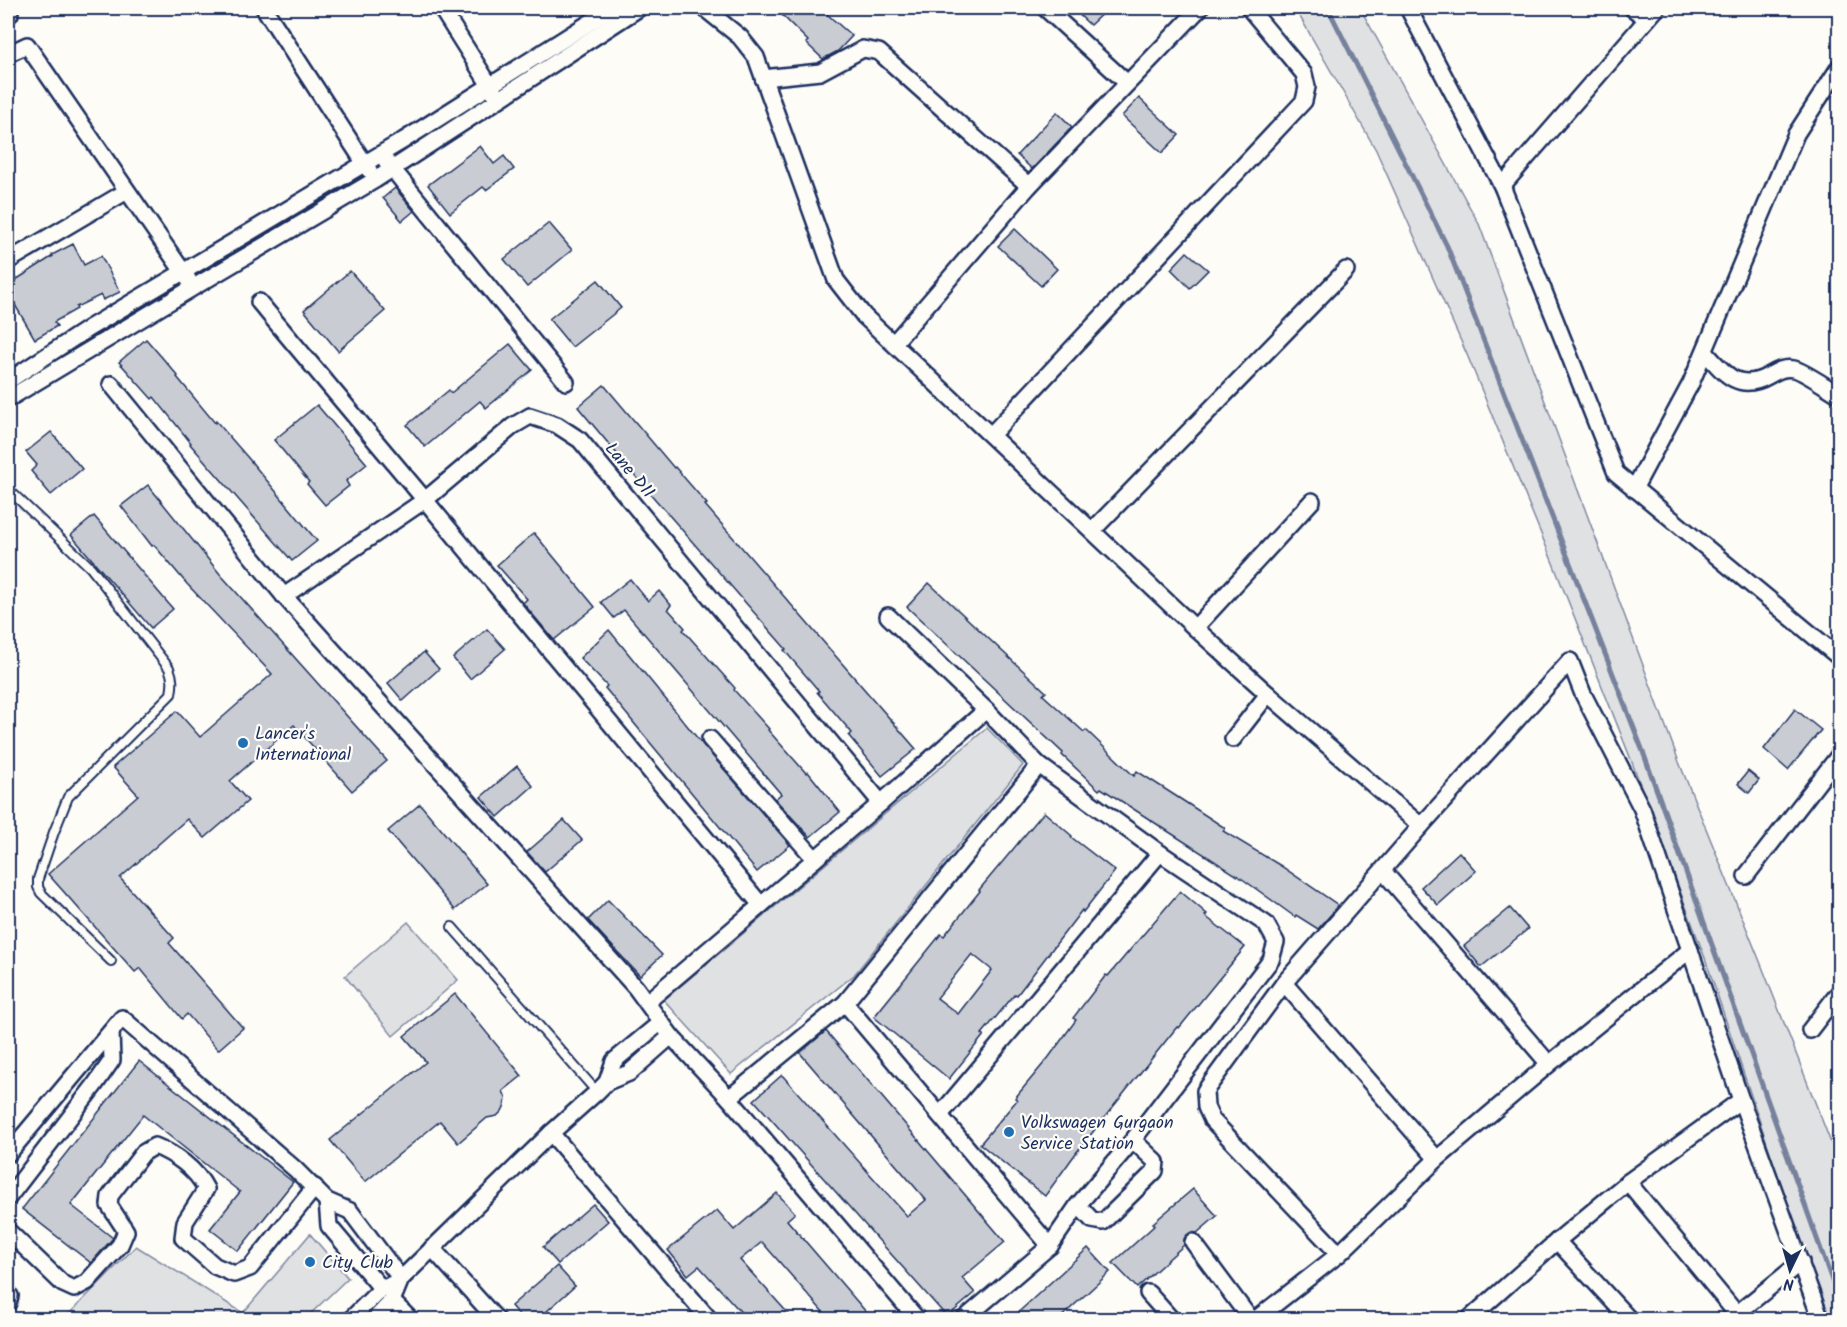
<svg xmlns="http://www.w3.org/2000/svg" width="1847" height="1327" font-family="Kalam,sans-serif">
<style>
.green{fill:#e0e1e3;stroke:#7e88a0;stroke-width:1.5}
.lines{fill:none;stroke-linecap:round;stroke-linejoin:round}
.stream{stroke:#76819c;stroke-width:5}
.building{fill:#c9ccd3;stroke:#1b2f5e;stroke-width:1.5;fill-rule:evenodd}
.service-casing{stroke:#1b2f5e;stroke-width:12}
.minor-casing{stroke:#1b2f5e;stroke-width:20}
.service{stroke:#fdfcf7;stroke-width:8}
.minor{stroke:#fdfcf7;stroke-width:15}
.poi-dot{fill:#1f6fb2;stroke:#fdfcf7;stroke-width:2}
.labels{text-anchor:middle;stroke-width:4.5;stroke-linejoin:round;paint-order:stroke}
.street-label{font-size:18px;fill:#1b2f5e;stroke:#fdfcf7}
.poi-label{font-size:18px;fill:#1b2f5e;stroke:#fdfcf7;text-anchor:start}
</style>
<rect width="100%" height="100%" fill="#fdfcf7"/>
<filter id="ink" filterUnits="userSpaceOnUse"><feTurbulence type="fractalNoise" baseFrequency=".0167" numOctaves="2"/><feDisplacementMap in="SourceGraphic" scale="12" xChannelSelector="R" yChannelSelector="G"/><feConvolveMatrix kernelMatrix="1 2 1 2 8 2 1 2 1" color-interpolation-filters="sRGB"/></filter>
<g filter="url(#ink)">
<g class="green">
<path d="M1295 8H1360L1479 224 1679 762 1761 964 1831 1143 1839 1170V1319H1829L1775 1167 1705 958 1630 757 1553 563 1468 357 1376 150Z"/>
<path d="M987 728 1023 765 854 975 731 1074 664 1000Z"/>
<path d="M408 922 458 980 393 1036 345 976Z"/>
<path d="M310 1234 348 1278 305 1319H64L136 1246 243 1313Z"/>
</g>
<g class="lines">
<path class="stream" d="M1328 8 1447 246 1642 749 1840 1303"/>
</g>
<g class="building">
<path d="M775 8H820L852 36 838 51 823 59 806 43 808 41Z"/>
<path d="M1072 8H1108L1090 25Z"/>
<path d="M1139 98 1179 135 1162 153 1122 116Z"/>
<path d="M1057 112 1072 127 1032 169 1017 155Z"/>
<path d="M480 146 494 164 504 156 514 169 486 190 483 187 450 213 428 185Z"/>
<path d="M395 188 414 211 402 221 383 198Z"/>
<path d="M549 223 572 250 527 287 504 259Z"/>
<path d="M1015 229 1057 269 1041 286 998 246Z"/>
<path d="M73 244 84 265 101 256 120 292 103 300 101 295 76 307 77 309 54 322 57 326 35 339 8 293V285L53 256 52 255Z"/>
<path d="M1187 252 1208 270 1190 288 1171 269Z"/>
<path d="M350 271 385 311 338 351 304 310Z"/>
<path d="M598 280 621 308 572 347 549 319Z"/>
<path d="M146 339 178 376 177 377 215 423 216 421 249 459 317 541 292 561 190 444 191 443 154 397 152 399 119 362Z"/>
<path d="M510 344 532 370 486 408 480 401 425 447 407 425 449 390 451 393Z"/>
<path d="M604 385 674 468 675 467 707 504 705 505 916 749 882 776 849 736 852 733 817 692 819 691 784 650 786 649 648 491 578 407Z"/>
<path d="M317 405 367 464 346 481 349 486 325 505 307 484 309 482 274 440Z"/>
<path d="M51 432 82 469 51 495 31 471 37 465 26 452Z"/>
<path d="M148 485 220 574 387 761 352 791 294 725 230 781 248 801 205 838 187 819 120 878 174 938 169 943 243 1028 218 1050 187 1014 182 1019 140 968 135 972 48 874 138 795 113 767 177 711 200 737 272 674 187 584 154 545 152 546 121 506Z"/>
<path d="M94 516 173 609 151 628 71 535Z"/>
<path d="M534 533 595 607 554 640 523 603 527 599 497 565Z"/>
<path d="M630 579 648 601 659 591 671 605 668 609 685 628 683 630 735 688 734 690 769 729 768 730 806 773 808 772 840 812 810 837 775 799 781 794 624 610 614 618 601 602Z"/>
<path d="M929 583 1046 692 1043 695 1084 732 1086 730 1134 776 1137 771 1182 800 1225 828 1223 831 1281 866 1338 905 1334 911 1318 929 1296 915 1295 917 1241 878 1166 830 1101 788 1099 790 1062 755 1063 753 907 607Z"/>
<path d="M487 629 505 649 470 679 453 658Z"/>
<path d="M609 630 703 745 790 845 757 872 605 688 607 686 580 658Z"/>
<path d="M424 652 439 669 403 701 388 683Z"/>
<path d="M1795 709 1821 730 1788 770 1764 749Z"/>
<path d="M517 766 533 786 498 817 481 797Z"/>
<path d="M1748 771 1759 780 1749 793 1738 784Z"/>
<path d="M420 804 487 884 455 910 388 831Z"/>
<path d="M1044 812 1072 836 1071 837 1115 871 1083 912 1082 910 1017 995 1015 994 982 1034 984 1035 949 1079 874 1017 941 934 944 936 980 891 979 890ZM972 954 992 970 958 1014 937 998Z"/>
<path d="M564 820 582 840 545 872 527 852Z"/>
<path d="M1459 852 1476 871 1438 905 1421 887Z"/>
<path d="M1180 891 1207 914 1205 916 1245 947 1179 1028 1177 1027 1076 1153 1045 1196 980 1144 1017 1100 1015 1098 1049 1057 1076 1020 1073 1018 1106 975 1108 976Z"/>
<path d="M608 900 662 955 640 976 588 920Z"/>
<path d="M1510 908 1528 929 1481 967 1464 946Z"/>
<path d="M455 994 522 1076 503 1091 506 1098 505 1105 502 1111 497 1116 487 1118 458 1143 440 1121 365 1182 330 1140 426 1062 404 1036Z"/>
<path d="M826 1031 1005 1242 962 1278 975 1293 947 1317 754 1100 782 1075 907 1216 926 1200 800 1053Z"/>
<path d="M139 1061 293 1182 238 1251 210 1229 240 1192 143 1115 71 1205 113 1238 91 1263 22 1209Z"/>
<path d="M1193 1189 1217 1216 1197 1233 1191 1232 1187 1235 1184 1239V1245L1137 1288 1113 1263 1155 1225 1153 1223Z"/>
<path d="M777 1193 795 1213 787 1220 873 1320H830L762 1242 740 1260 794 1320H748L699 1266 688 1275 668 1250 717 1210 734 1230Z"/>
<path d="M593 1204 608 1221 558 1264 543 1247Z"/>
<path d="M1088 1248 1110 1272 1058 1320H1010Z"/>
<path d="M557 1266 575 1286 537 1320H523L511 1306Z"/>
</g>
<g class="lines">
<defs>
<g id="service">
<path d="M8 489 91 568 169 668C173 678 173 684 171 694L68 797 54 832 38 879V887L41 893 111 961"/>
<path d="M452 927 597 1092"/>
</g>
<g id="minor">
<path d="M264 8 369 170"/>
<path d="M441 8 494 92"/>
<path d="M704 8 740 37 756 57 836 280 864 316 1195 628 1268 694 1421 826"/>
<path d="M1045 8 1127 83"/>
<path d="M1408 8 1502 186 1616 473 1840 658"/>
<path d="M1632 8 1647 19"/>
<path d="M8 11 10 14"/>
<path d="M8 54 27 45 188 279"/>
<path d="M763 78 820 72 863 49 879 52 1029 186"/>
<path d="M386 161 566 382"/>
<path d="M1502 186 1657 8"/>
<path d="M8 261 127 191"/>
<path d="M259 302 425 500 761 905"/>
<path d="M894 343 1029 186 1200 8"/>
<path d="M1705 352C1723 372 1738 393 1768 376 1777 371 1783 367 1794 369 1804 371 1829 389 1840 395"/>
<path d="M8 381 89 328 404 140 613 8"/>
<path d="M111 384 284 596 636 988 671 1036 729 1098 918 1320"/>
<path d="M8 399 194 287 375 180 639 8"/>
<path d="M991 435 1304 101 1307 87 1304 74 1249 8"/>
<path d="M1634 489 1691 383 1796 134 1840 66"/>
<path d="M1093 530 1346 270"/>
<path d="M284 596 425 500 513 426 530 416 557 425 580 440 881 803"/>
<path d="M888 616 986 710 1039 765 1160 853 1266 924 1276 942 1271 960 1133 1140 1078 1205 1050 1246 963 1320"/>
<path d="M1195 628 1312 501"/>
<path d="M710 739 815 859"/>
<path d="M1233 739 1268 694"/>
<path d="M1383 871 1549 1064"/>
<path d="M1746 876 1840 754"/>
<path d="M1284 983 1437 1159"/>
<path d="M647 1002 881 803 986 710"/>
<path d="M845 1003 1050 1246"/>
<path d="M1810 1030 1840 991"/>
<path d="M607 1082 614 1061 660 1023"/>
<path d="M729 1098 845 1003 1039 765"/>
<path d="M940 1115 1160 853"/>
<path d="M551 1133 710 1320"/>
<path d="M8 1154 122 1018 295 1169 327 1201 350 1211 401 1279"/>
<path d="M1628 1182 1736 1313"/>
<path d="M8 1198 94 1086 112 1060 111 1032"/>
<path d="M327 1201 329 1226 382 1289"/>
<path d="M1078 1205 1092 1220 1103 1222 1155 1171 1156 1162 1133 1140"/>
<path d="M8 1231 63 1284 74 1289 87 1282 120 1245 126 1231 109 1205 110 1196 143 1153 155 1146C175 1154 196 1169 206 1189L185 1222 183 1238 215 1266 234 1274 250 1268 315 1187"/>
<path d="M1557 1241 1630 1320"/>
<path d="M1193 1242 1251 1320"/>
<path d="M432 1248 497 1320"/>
<path d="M1339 1254 1212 1120 1206 1107 1205 1091 1284 983 1421 826 1570 661 1583 694 1642 809 1741 1100 1821 1320"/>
<path d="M8 1293 10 1296 8 1303"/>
<path d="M1148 1293 1172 1320"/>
<path d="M392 1301 411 1320"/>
<path d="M350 1320 379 1291 401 1279 551 1133 597 1092 607 1082 629 1073 671 1036"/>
<path d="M374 1320 392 1301 401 1279"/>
<path d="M1255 1320 1339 1254 1437 1159 1549 1064 1690 950"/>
<path d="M1468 1320 1557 1241 1628 1182 1741 1100"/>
<path d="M1729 1320 1801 1262"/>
</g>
</defs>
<use href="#service" class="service-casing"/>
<use href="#minor" class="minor-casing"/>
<use href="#service" class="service"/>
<use href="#minor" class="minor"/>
</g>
</g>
<g class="poi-dot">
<circle cx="243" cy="743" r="6"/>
<circle cx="1009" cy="1132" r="6"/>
<circle cx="310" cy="1262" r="6"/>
</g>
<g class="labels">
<g class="street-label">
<text transform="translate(630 470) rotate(50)" y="6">Lane D11</text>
</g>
<g class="poi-label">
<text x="255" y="739">Lancer's<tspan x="255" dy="21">International</tspan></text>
<text x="1021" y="1128">Volkswagen Gurgaon<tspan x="1021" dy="21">Service Station</tspan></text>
<text x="322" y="1268">City Club</text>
</g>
</g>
<rect width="1847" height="1327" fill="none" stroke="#fdfcf7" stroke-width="30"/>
<rect x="15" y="15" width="1817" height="1297" fill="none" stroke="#1b2f5e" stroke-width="2" filter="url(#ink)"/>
<g transform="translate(1790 1270) rotate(185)" stroke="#fdfcf7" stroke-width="4.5" paint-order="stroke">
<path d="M0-4.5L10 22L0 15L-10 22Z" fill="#1b2f5e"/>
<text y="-9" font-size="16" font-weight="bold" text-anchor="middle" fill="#1b2f5e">N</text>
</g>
</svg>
